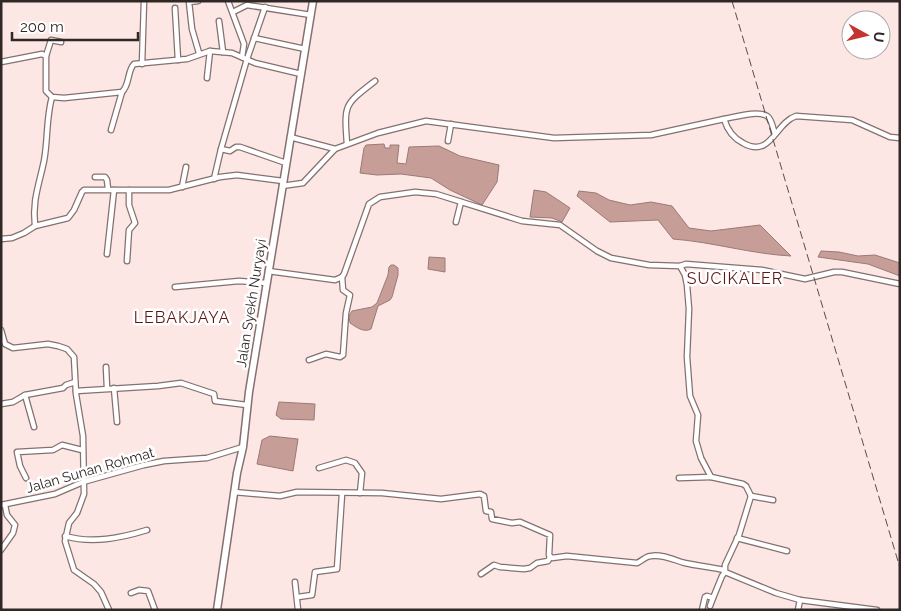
<svg xmlns="http://www.w3.org/2000/svg" width="901" height="611" font-family="Raleway,sans-serif">
<style>
.water{fill:#c79d98;stroke:#9a7a76}
.lines{fill:none;stroke-linecap:round;stroke-linejoin:round}
.minor-casing{stroke:#84716f;stroke-width:7}
.secondary-casing{stroke:#84716f;stroke-width:9}
.minor{stroke:#fff;stroke-width:4.5}
.secondary{stroke:#fff;stroke-width:6}
.rail{stroke:#574d4b;stroke-width:1;stroke-dasharray:8 4;stroke-linecap:butt}
.labels{text-anchor:middle;stroke-width:5;stroke-linejoin:round;paint-order:stroke}
.street-label{font-size:14px;fill:#302827;stroke:#fff}
.quarter-label{font-size:16px;letter-spacing:1px;fill:#5b1714;stroke:#fff}
</style>
<rect width="100%" height="100%" fill="#fce7e4"/>
<g class="water">
<path d="M384 144 385 148H390V145H399L397 163 406 164 409 147 439 146 460 156 499 165 497 182 482 205 450 190 431 178 401 174 377 175 360 173 364 148 366 145Z"/>
<path d="M534 190 546 192 570 208 562 222 552 218 530 217Z"/>
<path d="M579 191 596 193 609 200 630 205 651 202 672 206 689 228 711 231 760 225 791 256C751 254 713 242 673 239L658 220 610 222 577 196Z"/>
<path d="M821 251 839 252 858 256 875 255 900 263V276L868 264 818 257Z"/>
<path d="M429 257 445 258V272L428 269Z"/>
<path d="M391 265H394L398 268V275L392 297 390 300 378 306 371 329C364 333 356 327 350 323L349 316 352 311 372 307 377 303 388 275 389 267Z"/>
<path d="M279 402 315 404 314 420 281 419 276 415Z"/>
<path d="M270 436 298 439 293 471 257 464 262 440Z"/>
</g>
<g class="lines">
<defs>
<g id="minor">
<path d="M198 1 189 2 192 29 199 53"/>
<path d="M228 1 244 44 242 57"/>
<path d="M265 7 247 59 221 149 230 151 236 147H240L286 163"/>
<path d="M175 8 178 60"/>
<path d="M233 12 247 5 311 15"/>
<path d="M219 21 223 52"/>
<path d="M254 38 305 49"/>
<path d="M46 56 51 40 61 42"/>
<path d="M1 62 42 54 46 56V91L52 97 64 98 122 92C130 85 127 71 134 64L187 59 210 51 232 53 255 63 301 74"/>
<path d="M142 64 144 1"/>
<path d="M207 78 210 51"/>
<path d="M724 119C735 117 757 110 767 116 772 119 773 129 775 134"/>
<path d="M111 130 122 92"/>
<path d="M290 137 335 149"/>
<path d="M448 141 451 124"/>
<path d="M347 144C344 104 344 105 375 81"/>
<path d="M95 177H105L107 180 108 189"/>
<path d="M214 179 221 149"/>
<path d="M282 186 303 183 335 149 378 133 426 121 554 138 651 135 724 119C727 129 733 138 743 143 771 159 775 123 796 116L852 120 890 137 900 138"/>
<path d="M182 187 186 167"/>
<path d="M456 222 461 202"/>
<path d="M35 226C32 201 39 185 44 161 48 140 46 118 52 97"/>
<path d="M1 239 12 238 24 233 35 226 68 218 74 210 82 192 84 190H169L220 177 237 175 283 181"/>
<path d="M107 254 114 190"/>
<path d="M127 261 129 230 135 223 129 205V190"/>
<path d="M680 266 686 264 762 270 805 279 834 272H842L900 284"/>
<path d="M268 271 335 280 342 277 344 274 369 204 380 197 415 192 436 194 522 221 560 225 597 251 611 258 649 265 680 266 685 275 687 285 689 309 687 357 690 396 698 415 696 441 701 458 711 477 743 484 746 486 751 496 739 535 725 565V572L776 593 800 600 877 610"/>
<path d="M729 278 730 268"/>
<path d="M175 287 239 281 266 283"/>
<path d="M1 330 5 344 13 348 48 344 58 346 67 349 74 357 76 394 83 436 84 494 77 513 69 523 65 541 74 570 94 584 101 592 109 610"/>
<path d="M309 360 326 354 340 357 343 355 346 313 350 295 343 290 342 277"/>
<path d="M106 367 107 388"/>
<path d="M114 388 117 422"/>
<path d="M76 391 158 386 181 383 214 394 215 401 247 405"/>
<path d="M25 395 34 427"/>
<path d="M1 404 13 402 25 395 63 388 66 385 75 382"/>
<path d="M319 468 346 460 355 463 362 473 360 493"/>
<path d="M26 478 20 466 17 452 53 450 62 445 82 450"/>
<path d="M679 478 711 477"/>
<path d="M234 492 280 496 297 492 382 493 441 499 480 494 484 496 486 511 491 512 492 519 512 523 520 522 550 535 549 555 552 558 567 556 637 563C642 561 646 556 651 556 662 554 674 560 685 563 698 566 711 567 724 570"/>
<path d="M751 496 773 500"/>
<path d="M1 505 55 494 83 482 144 465 164 461 207 458 243 447"/>
<path d="M65 536C92 544 121 538 147 530"/>
<path d="M737 538 787 551"/>
<path d="M1 550 13 533 15 525 7 515 5 505"/>
<path d="M481 574 494 565 500 567 524 569 530 568 537 563 548 561 550 557"/>
<path d="M295 582 298 610"/>
<path d="M131 593 139 590 148 591 155 610"/>
<path d="M298 597 312 595 315 572 337 569 342 494"/>
<path d="M710 606 713 598"/>
<path d="M702 610 705 597 707 596 713 598 722 576 725 572"/>
<path d="M798 610 800 600"/>
</g>
<path id="secondary" d="M217 610 237 473 243 447 249 392 313 1"/>
</defs>
<use href="#minor" class="minor-casing"/>
<use href="#secondary" class="secondary-casing"/>
<use href="#minor" class="minor"/>
<use href="#secondary" class="secondary"/>
<path class="rail" d="M732 1 900 568"/>
</g>
<g class="labels">
<g class="street-label">
<text transform="translate(251 303) rotate(-81)" y="5">Jalan Syekh Nuryayi</text>
<text transform="translate(90 470) rotate(-16)" y="5">Jalan Sunan Rohmat</text>
</g>
<g class="quarter-label">
<text x="735" y="284">SUCIKALER</text>
<text x="182" y="323">LEBAKJAYA</text>
</g>
</g>
<rect width="901" height="611" fill="none" stroke="#302827" stroke-width="5"/>
<g transform="translate(866 35) rotate(98)"><circle r="24" fill="#ffffff" stroke="#aca9a9"/>
<path d="M0-4L9 19L0 12L-9 19Z" fill="#c33531"/>
<text y="-8" font-size="14" font-weight="bold" text-anchor="middle" fill="#302827">U</text>
</g>
<path d="M12 32v8h126v-8" fill="none" stroke="#302827" stroke-width="2.5"/>
<text x="20" y="32" font-size="15" fill="#302827" stroke="#ffffff" stroke-width="4" paint-order="stroke">200 m</text>
</svg>
